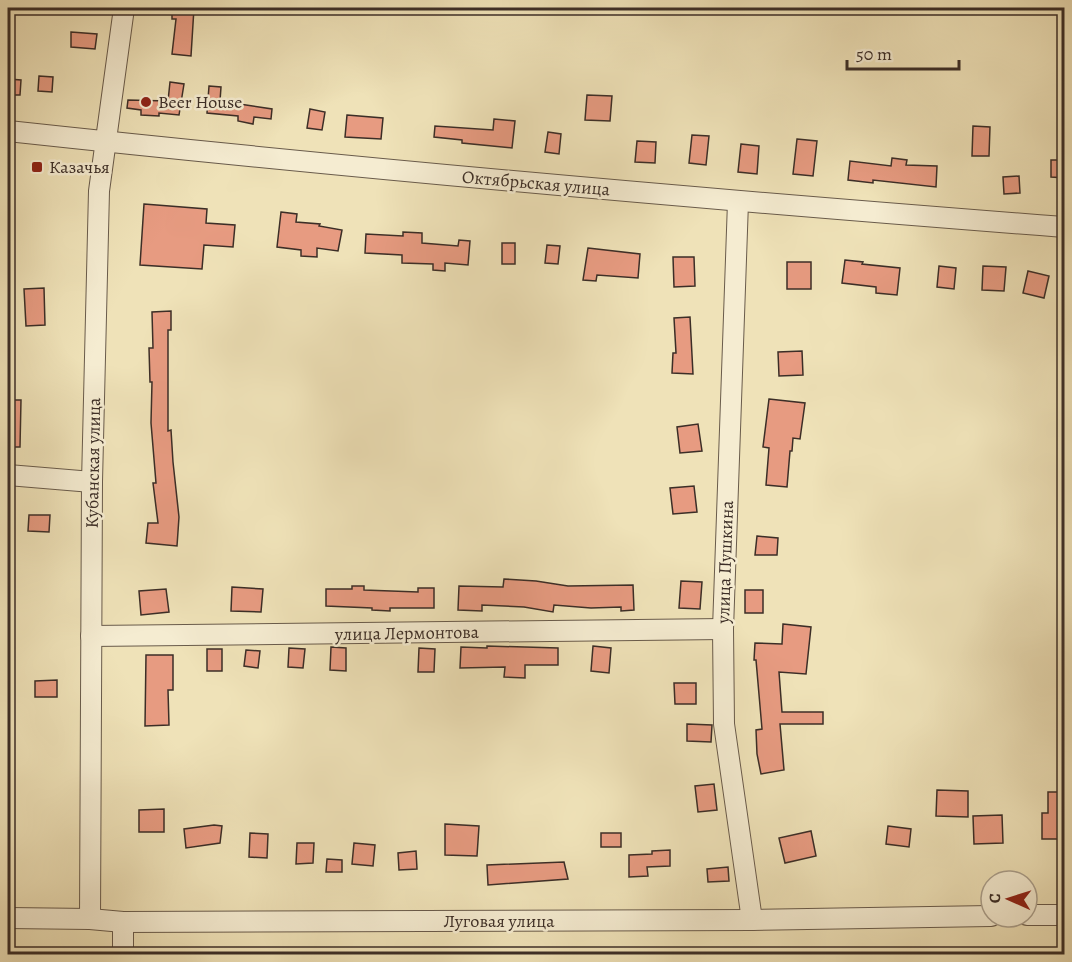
<svg xmlns="http://www.w3.org/2000/svg" width="1072" height="962" font-family="Alegreya,serif">
<style>
.building{fill:#e79b81;stroke:#3c2e27;stroke-width:1.5}
.lines{fill:none;stroke-linecap:round;stroke-linejoin:round}
.minor-casing{stroke:#695b4b;stroke-width:22}
.minor{stroke:#f5ecd1;stroke-width:20}
.poi-dot{fill:#8f2418;stroke:#f5ecd1;stroke-width:2}
.labels{text-anchor:middle;stroke-width:5;stroke-linejoin:round;paint-order:stroke}
.poi-label{font-size:18px;fill:#3c2e27;stroke:#f5ecd1;text-anchor:start}
.street-label{font-size:18px;fill:#3c2e27;stroke:#f5ecd1}
</style>
<rect width="100%" height="100%" fill="#efe2b8"/>
<filter id="stains"><feTurbulence type="fractalNoise" baseFrequency=".00333" numOctaves="4"/><feColorMatrix values="0 0 0 0 .2 0 0 0 0 .09 0 0 0 0 .02 0 0 0 .5 -.17"/></filter>
<radialGradient id="worn" r=".72"><stop offset=".6" stop-color="#630" stop-opacity="0"/><stop offset="1" stop-color="#630" stop-opacity=".3"/></radialGradient>
<g class="building">
<path d="M172 8H194L191 56 172 54 176 19H172Z"/>
<path d="M71 32 97 34 95 49 71 47Z"/>
<path d="M39 76 53 77 52 92 38 91Z"/>
<path d="M8 79 21 80 20 95H8Z"/>
<path d="M170 82 184 84 179 115 159 113V116L141 115V110L127 108 128 100 168 101Z"/>
<path d="M209 86 221 87 220 101 272 109 271 119 254 117 253 124 238 121V116L207 113Z"/>
<path d="M587 95 612 96 610 121 585 120Z"/>
<path d="M310 109 325 112 322 130 307 128Z"/>
<path d="M347 115 383 118 381 139 345 137Z"/>
<path d="M494 119 515 121 512 148 462 143V140L434 137 435 126 493 130Z"/>
<path d="M973 126 990 127 989 156H972Z"/>
<path d="M548 132 561 134 559 154 545 152Z"/>
<path d="M692 135 709 136 706 165 689 163Z"/>
<path d="M797 139 817 141 813 176 793 174Z"/>
<path d="M637 141 656 142 655 163 635 162Z"/>
<path d="M741 144 759 146 757 174 738 172Z"/>
<path d="M892 158 907 160 906 165 937 166 936 187 873 180V183L848 180 850 161 891 166Z"/>
<path d="M1051 160H1065V178L1051 177Z"/>
<path d="M1019 176 1020 193 1004 194 1003 177Z"/>
<path d="M144 204 207 209 206 223 235 225 233 247 204 245 202 269 140 265Z"/>
<path d="M281 212 297 214 296 222 320 224 319 226 342 230 338 251 317 248V257L301 256V250L277 247Z"/>
<path d="M403 232 422 233V243L458 246 459 240 470 241 468 265 445 263V271L433 270V264L402 263V255L365 253 366 234 403 236Z"/>
<rect x="502" y="243" width="13" height="21"/>
<path d="M547 245 560 246 558 264 545 263Z"/>
<path d="M588 248 640 254 638 278 597 275 596 281 583 280Z"/>
<path d="M673 257H694L695 286 674 287Z"/>
<path d="M845 260 863 262 862 264 900 268 897 295 876 293V287L842 283Z"/>
<rect x="787" y="262" width="24" height="27"/>
<path d="M939 266 956 268 954 289 937 287Z"/>
<path d="M983 266 1006 267 1004 291 982 290Z"/>
<path d="M1028 271 1049 276 1044 298 1023 293Z"/>
<path d="M44 288 45 325 26 326 24 289Z"/>
<path d="M171 311V330H168V431L171 430 173 462 179 517 177 546 146 543 148 523H158L153 483H156L151 423 152 382H150L149 348H153L152 312Z"/>
<path d="M690 317 693 374 672 373 673 353H676L674 318Z"/>
<path d="M802 351 803 375 779 376 778 352Z"/>
<path d="M769 399 805 403 800 439 793 438 792 451H790L787 487 766 485 769 448 763 447Z"/>
<path d="M8 400H21L20 447H8Z"/>
<path d="M698 424 702 451 680 453 677 427Z"/>
<path d="M694 486 697 512 673 514 670 488Z"/>
<path d="M29 515H50L49 532 28 531Z"/>
<path d="M757 536 778 538 777 555H755Z"/>
<path d="M504 579 536 581 568 586 633 585 634 610 621 611V607L591 608 554 605 553 612 524 607 482 605V611L458 610 459 586 503 587Z"/>
<path d="M681 581 702 582 700 609 679 608Z"/>
<path d="M352 586H364V590L418 592V588H434V608H390V611L372 610V608L326 606V589H352Z"/>
<path d="M232 587 263 589 261 612 231 611Z"/>
<path d="M166 589 169 612 141 615 139 591Z"/>
<rect x="745" y="590" width="18" height="23"/>
<path d="M783 624 811 627 806 674 779 672 782 712H823V724H780L784 770 761 774 757 754 756 730 762 729 756 660H754L755 643 782 644Z"/>
<path d="M487 646 558 648V665H525V678L504 677 505 667 460 668 461 647 487 648Z"/>
<path d="M593 646 611 648 609 673 591 671Z"/>
<path d="M331 647 346 648V671L330 670Z"/>
<path d="M289 648 305 649 303 668 288 667Z"/>
<path d="M419 648 435 649 434 672H418Z"/>
<rect x="207" y="649" width="15" height="22"/>
<path d="M246 650 260 651 258 668 244 666Z"/>
<path d="M146 655H173V690H168L169 725 145 726Z"/>
<path d="M57 680V697H35V681Z"/>
<path d="M674 683H696V704H675Z"/>
<path d="M687 724 712 725 711 742 687 741Z"/>
<path d="M714 784 717 810 698 812 695 786Z"/>
<path d="M937 790 968 791V817L936 816Z"/>
<path d="M1048 792H1060V839H1042V813H1048Z"/>
<path d="M164 809V832H139V810Z"/>
<path d="M1002 815 1003 843 974 844 973 816Z"/>
<path d="M445 824 479 826 477 856 445 855Z"/>
<path d="M214 825 222 826 220 843 186 848 184 829Z"/>
<path d="M888 826 911 829 909 847 886 844Z"/>
<path d="M811 831 816 856 785 863 779 838Z"/>
<path d="M250 833 268 834 267 858 249 857Z"/>
<rect x="601" y="833" width="20" height="14"/>
<path d="M297 843H314L313 863 296 864Z"/>
<path d="M354 843 375 845 373 866 352 864Z"/>
<path d="M670 850V866L647 867 648 876 629 877V855L652 854V851Z"/>
<path d="M416 851 417 869 399 870 398 853Z"/>
<path d="M327 859 342 860V872H326Z"/>
<path d="M564 862 568 879 488 885 487 865Z"/>
<path d="M728 867 729 881 708 882 707 869Z"/>
</g>
<g class="lines">
<defs>
<g id="minor">
<path d="M8 131C359 169 712 200 1064 227"/>
<path d="M738 202 723 629 724 724 752 920"/>
<path d="M8 475 92 482"/>
<path d="M91 636 723 629"/>
<path d="M1027 915H1064"/>
<path d="M8 918 90 919 123 922 752 920 991 916"/>
<path d="M90 919 92 482 99 191 124 8"/>
<path d="M123 954V922"/>
</g>
</defs>
<use href="#minor" class="minor-casing"/>
<use href="#minor" class="minor"/>
</g>
<g class="poi-dot">
<circle cx="146" cy="102" r="6"/>
<rect x="31" y="161" width="12" height="12" rx="3"/>
</g>
<g class="labels">
<g class="poi-label">
<text x="158" y="108">Beer House</text>
<text x="49" y="173">Казачья</text>
</g>
<g class="street-label">
<text transform="translate(536 183) rotate(5)" y="6">Октябрьская улица</text>
<text transform="translate(93 463) rotate(-89)" y="6">Кубанская улица</text>
<text transform="translate(725 562) rotate(-88)" y="6">улица Пушкина</text>
<text transform="translate(407 633) rotate(-1)" y="6">улица Лермонтова</text>
<text x="499" y="927">Луговая улица</text>
</g>
</g>
<rect width="1072" height="962" fill="none" stroke="#efe2b8" stroke-width="30"/>
<rect x="9" y="9" width="1054" height="944" fill="none" stroke="#3c2e27" stroke-width="3"/>
<rect x="15" y="15" width="1042" height="932" fill="none" stroke="#3c2e27" stroke-width="1.5"/>
<g transform="translate(1009 899) rotate(273)"><circle r="28" fill="#f5ecd1" stroke="#aba08d" stroke-width="1.5"/>
<path d="M0-4.5L10 22L0 15L-10 22Z" fill="#8f2418"/>
<text y="-9" font-size="16" font-weight="bold" text-anchor="middle" fill="#3c2e27">С</text>
</g>
<path d="M847 60v9h112v-9" fill="none" stroke="#3c2e27" stroke-width="3"/>
<text x="856" y="60" font-size="18" fill="#3c2e27" stroke="#f5ecd1" stroke-width="4.5" paint-order="stroke">50 m</text>
<rect width="100%" height="100%" filter="url(#stains)"/>
<rect width="100%" height="100%" fill="url(#worn)"/>
</svg>
